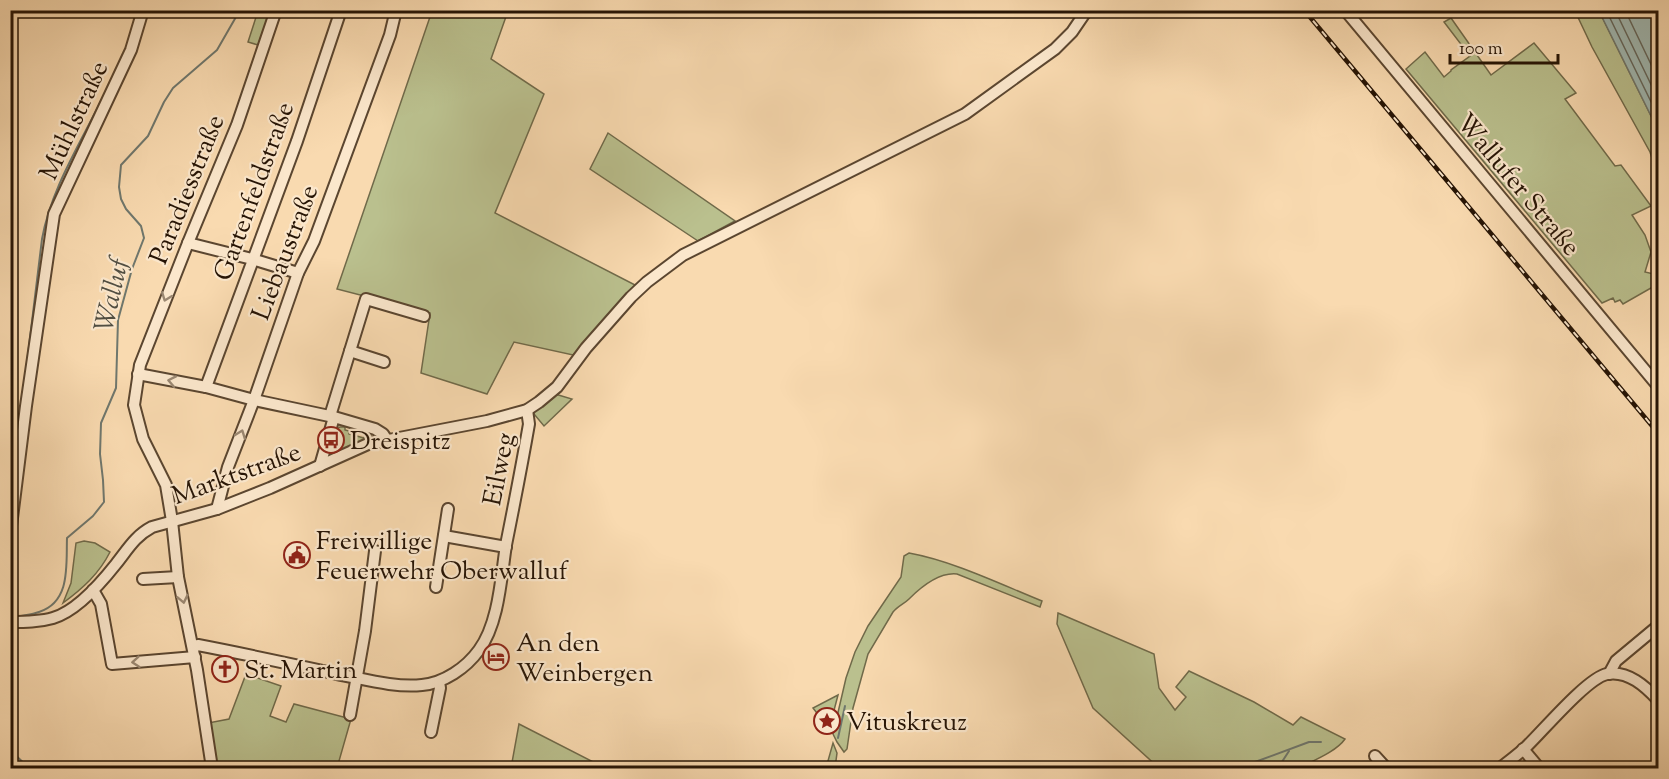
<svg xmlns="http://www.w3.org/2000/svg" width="1669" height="779" font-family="'Sorts Mill Goudy',serif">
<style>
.green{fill:#bac08e;stroke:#706a4a;stroke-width:1.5}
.water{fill:#a0b9b3;stroke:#6f776d;stroke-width:1.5}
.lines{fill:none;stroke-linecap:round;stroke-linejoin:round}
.shore{stroke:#63665c;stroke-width:1.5}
.stream{stroke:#6f776d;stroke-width:2}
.minor-casing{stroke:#5b4630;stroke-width:14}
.minor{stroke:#fbe7cc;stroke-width:10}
.rail-casing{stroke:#261405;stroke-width:4.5}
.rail{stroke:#fbe7cc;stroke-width:2;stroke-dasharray:7;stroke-linecap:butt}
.oneway{stroke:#9b8872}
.labels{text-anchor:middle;stroke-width:4.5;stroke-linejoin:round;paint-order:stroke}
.street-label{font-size:26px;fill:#261405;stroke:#fbe7cc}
.poi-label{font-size:26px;fill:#261405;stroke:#fbe7cc;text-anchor:start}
.water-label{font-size:27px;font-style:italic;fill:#514e42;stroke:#fbe7cc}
</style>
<rect width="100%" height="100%" fill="#f9dab0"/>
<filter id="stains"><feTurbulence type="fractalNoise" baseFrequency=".00333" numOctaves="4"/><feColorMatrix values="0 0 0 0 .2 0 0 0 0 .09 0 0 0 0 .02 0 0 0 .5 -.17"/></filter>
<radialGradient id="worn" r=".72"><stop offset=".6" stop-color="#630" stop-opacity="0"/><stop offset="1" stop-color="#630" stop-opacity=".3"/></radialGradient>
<g class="green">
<path d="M258 11H270L258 45 248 42Z"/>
<path d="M432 11H508L491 59 544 94 495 213 637 286 573 355 514 342 487 394 421 373 430 313 337 289Z"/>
<path d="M1575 11H1599L1658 130V177L1650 152 1592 47Z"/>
<path d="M1451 18 1491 75 1534 43 1576 93 1565 99 1615 166 1621 165 1651 206 1632 215 1645 235 1651 252 1645 272 1658 275V284L1623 304 1620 300 1615 302 1613 298 1602 303 1406 69 1425 52 1444 77 1451 71V70L1470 56 1444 22Z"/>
<path d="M608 133 735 221 698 241 590 169Z"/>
<path d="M555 394 572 399 544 426 534 414V411Z"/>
<path d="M340 427H345V430L349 431V434L364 438 366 432 371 435 370 439 327 457 331 444 339 445 341 437 334 435 337 429Z"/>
<path d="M84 541 95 543 110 552C99 574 82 589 63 603L71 583 76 543Z"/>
<path d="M909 553C953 561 1000 584 1042 601L1040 607 957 574C939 572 920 588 909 599 904 604 898 606 893 612L868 654 853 708 847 749 844 752 837 742 833 734 846 678 855 652 868 626 901 577 904 556Z"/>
<path d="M1058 613 1154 654 1159 688 1175 710 1186 697 1176 687 1189 671 1254 702 1293 725 1301 717 1345 739C1336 752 1312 761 1299 768H1159L1093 708 1057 624Z"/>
<path d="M246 674 281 686 270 716 286 722 294 704 351 719 337 768H216L208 723 229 719Z"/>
<path d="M838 695 831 722 829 725H826L813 708Z"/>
<path d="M519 724 605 768H511Z"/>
<path d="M833 743 837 753 835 768H826Z"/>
</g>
<path class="water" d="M1599 11H1658V130Z"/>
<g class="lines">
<g class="shore">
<path d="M1606 10 1658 116"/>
<path d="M1615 10 1658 99"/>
<path d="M1625 10 1658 79"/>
</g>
<g class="stream">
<path d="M25 379 42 239C51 189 80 144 102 99"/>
<path d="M16 617C23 615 31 615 39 612 71 602 66 565 67 538L93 516 104 502 103 480 100 454 101 423 116 388 118 320 132 269 144 238 141 226 126 209 121 199 119 187 121 165 148 136 164 102 173 88 217 50 240 10"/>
<path d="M838 738 845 706"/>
<path d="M10 750 29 768"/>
<path d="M833 768 834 765"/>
<path d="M1247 768 1255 762 1309 742H1321"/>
<path d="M1278 768 1289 751"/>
</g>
<defs>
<g id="minor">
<path d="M1345 10 1658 386"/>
<path d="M188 243 252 259 298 273"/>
<path d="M350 351 384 362"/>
<path d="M138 374 206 387 254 400 334 417 375 429 383 434 387 440"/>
<path d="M206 387 297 141 341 10"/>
<path d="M330 416 366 299 424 316"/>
<path d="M320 466 334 417"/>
<path d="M217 509 228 467 254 400 298 273 314 241 390 35 396 10"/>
<path d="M10 534 26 406 54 214 131 50 143 10"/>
<path d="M444 536 506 547"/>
<path d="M143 579 178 577"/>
<path d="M436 587 448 509"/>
<path d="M93 590 101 604 112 664 195 657"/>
<path d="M10 622C25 622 39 622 53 618 77 611 101 583 116 564 128 549 135 536 152 527L217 509 270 488 368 444 487 421 527 410 539 402 557 387 586 348 631 297 647 282 683 255 965 114 1055 49 1072 32 1087 10"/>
<path d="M193 647 198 645C245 654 291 664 337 674 364 679 395 688 422 685 444 683 466 668 479 650 499 623 501 577 506 545 514 505 522 464 529 424L527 410"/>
<path d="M1609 674 1616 661 1658 626"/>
<path d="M350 715 365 631 375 551"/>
<path d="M431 732 440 688 439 682"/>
<path d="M1523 749 1539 768"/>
<path d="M1375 756 1386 768"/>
<path d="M212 768 197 670 178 577 172 521 166 485 143 439 134 405 140 365 188 243 237 125 276 10"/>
<path d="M1500 768C1508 762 1517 755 1525 748 1542 732 1587 678 1607 674 1628 670 1646 687 1658 700"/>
</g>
</defs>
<use href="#minor" class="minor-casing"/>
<use href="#minor" class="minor"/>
<defs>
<path id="rail" d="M1304 10 1658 433"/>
</defs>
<use href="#rail" class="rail-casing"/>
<use href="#rail" class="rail"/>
</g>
<defs><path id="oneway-chevron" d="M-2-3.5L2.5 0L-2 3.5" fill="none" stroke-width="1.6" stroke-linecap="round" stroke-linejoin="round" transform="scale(1.5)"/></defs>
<g class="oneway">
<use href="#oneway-chevron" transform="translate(166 297) rotate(111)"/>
<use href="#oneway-chevron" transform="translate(172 381) rotate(-169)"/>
<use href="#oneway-chevron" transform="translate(241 434) rotate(-69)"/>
<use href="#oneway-chevron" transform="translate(183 599) rotate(78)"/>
<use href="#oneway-chevron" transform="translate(136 662) rotate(175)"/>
</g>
<defs>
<symbol id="bus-ring" viewBox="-11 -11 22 22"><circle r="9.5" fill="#fbe7cc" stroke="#8f2418" stroke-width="1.5"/><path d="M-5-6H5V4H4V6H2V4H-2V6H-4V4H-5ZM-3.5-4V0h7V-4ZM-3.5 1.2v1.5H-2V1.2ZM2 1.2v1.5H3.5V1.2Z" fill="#8f2418"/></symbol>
<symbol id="civic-ring" viewBox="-11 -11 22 22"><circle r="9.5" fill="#fbe7cc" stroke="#8f2418" stroke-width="1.5"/><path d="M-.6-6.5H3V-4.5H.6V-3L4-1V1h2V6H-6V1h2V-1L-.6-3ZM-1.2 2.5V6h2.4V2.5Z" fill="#8f2418"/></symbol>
<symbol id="hotel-ring" viewBox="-11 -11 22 22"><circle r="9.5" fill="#fbe7cc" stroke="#8f2418" stroke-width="1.5"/><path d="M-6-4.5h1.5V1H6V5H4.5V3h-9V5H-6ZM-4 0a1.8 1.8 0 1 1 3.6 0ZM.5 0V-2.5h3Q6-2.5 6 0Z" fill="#8f2418"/></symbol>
<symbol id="church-ring" viewBox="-11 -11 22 22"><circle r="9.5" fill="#fbe7cc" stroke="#8f2418" stroke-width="1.5"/><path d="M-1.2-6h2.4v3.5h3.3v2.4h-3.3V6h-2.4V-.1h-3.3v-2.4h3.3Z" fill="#8f2418"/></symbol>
<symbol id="sight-ring" viewBox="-11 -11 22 22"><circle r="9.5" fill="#fbe7cc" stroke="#8f2418" stroke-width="1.5"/><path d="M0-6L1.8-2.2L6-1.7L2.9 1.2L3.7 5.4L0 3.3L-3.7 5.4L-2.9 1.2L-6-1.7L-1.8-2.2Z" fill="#8f2418"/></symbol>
</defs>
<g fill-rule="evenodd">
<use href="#bus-ring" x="316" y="425" width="30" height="30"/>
<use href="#civic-ring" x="282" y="540" width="30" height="30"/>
<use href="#hotel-ring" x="481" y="642" width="30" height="30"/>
<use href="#church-ring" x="210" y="654" width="30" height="30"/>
<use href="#sight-ring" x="812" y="706" width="30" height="30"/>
</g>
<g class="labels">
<g class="street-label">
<text transform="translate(73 120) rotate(-65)" y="9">Mühlstraße</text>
<text transform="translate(1519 184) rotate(50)" y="9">Wallufer Straße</text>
<text transform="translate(186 189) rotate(-68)" y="9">Paradiesstraße</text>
<text transform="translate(253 191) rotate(-70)" y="9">Gartenfeldstraße</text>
<text transform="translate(284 252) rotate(-69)" y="9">Liebaustraße</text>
<text transform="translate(498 469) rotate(-79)" y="9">Eilweg</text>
<text transform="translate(236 473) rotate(-20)" y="9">Marktstraße</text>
</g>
<g class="poi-label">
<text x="350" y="449">Dreispitz</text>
<text x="316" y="549">Freiwillige<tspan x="316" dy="30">Feuerwehr Oberwalluf</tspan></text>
<text x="516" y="651">An den<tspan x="516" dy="30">Weinbergen</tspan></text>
<text x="244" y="678">St. Martin</text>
<text x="846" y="730">Vituskreuz</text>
</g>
<g class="water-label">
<text transform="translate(111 295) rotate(-77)" y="9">Walluf</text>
</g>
</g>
<rect width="1669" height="779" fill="none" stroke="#f9dab0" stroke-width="36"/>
<rect x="12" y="12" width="1645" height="755" fill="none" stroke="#261405" stroke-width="3"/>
<rect x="18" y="18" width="1633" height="743" fill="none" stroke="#261405" stroke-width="1.5"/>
<path d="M1450 54v9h108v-9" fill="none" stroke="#261405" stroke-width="3"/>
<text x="1459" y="54" font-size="18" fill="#261405" stroke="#fbe7cc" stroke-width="4.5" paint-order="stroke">100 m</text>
<rect width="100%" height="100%" filter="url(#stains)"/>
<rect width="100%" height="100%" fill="url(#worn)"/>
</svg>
